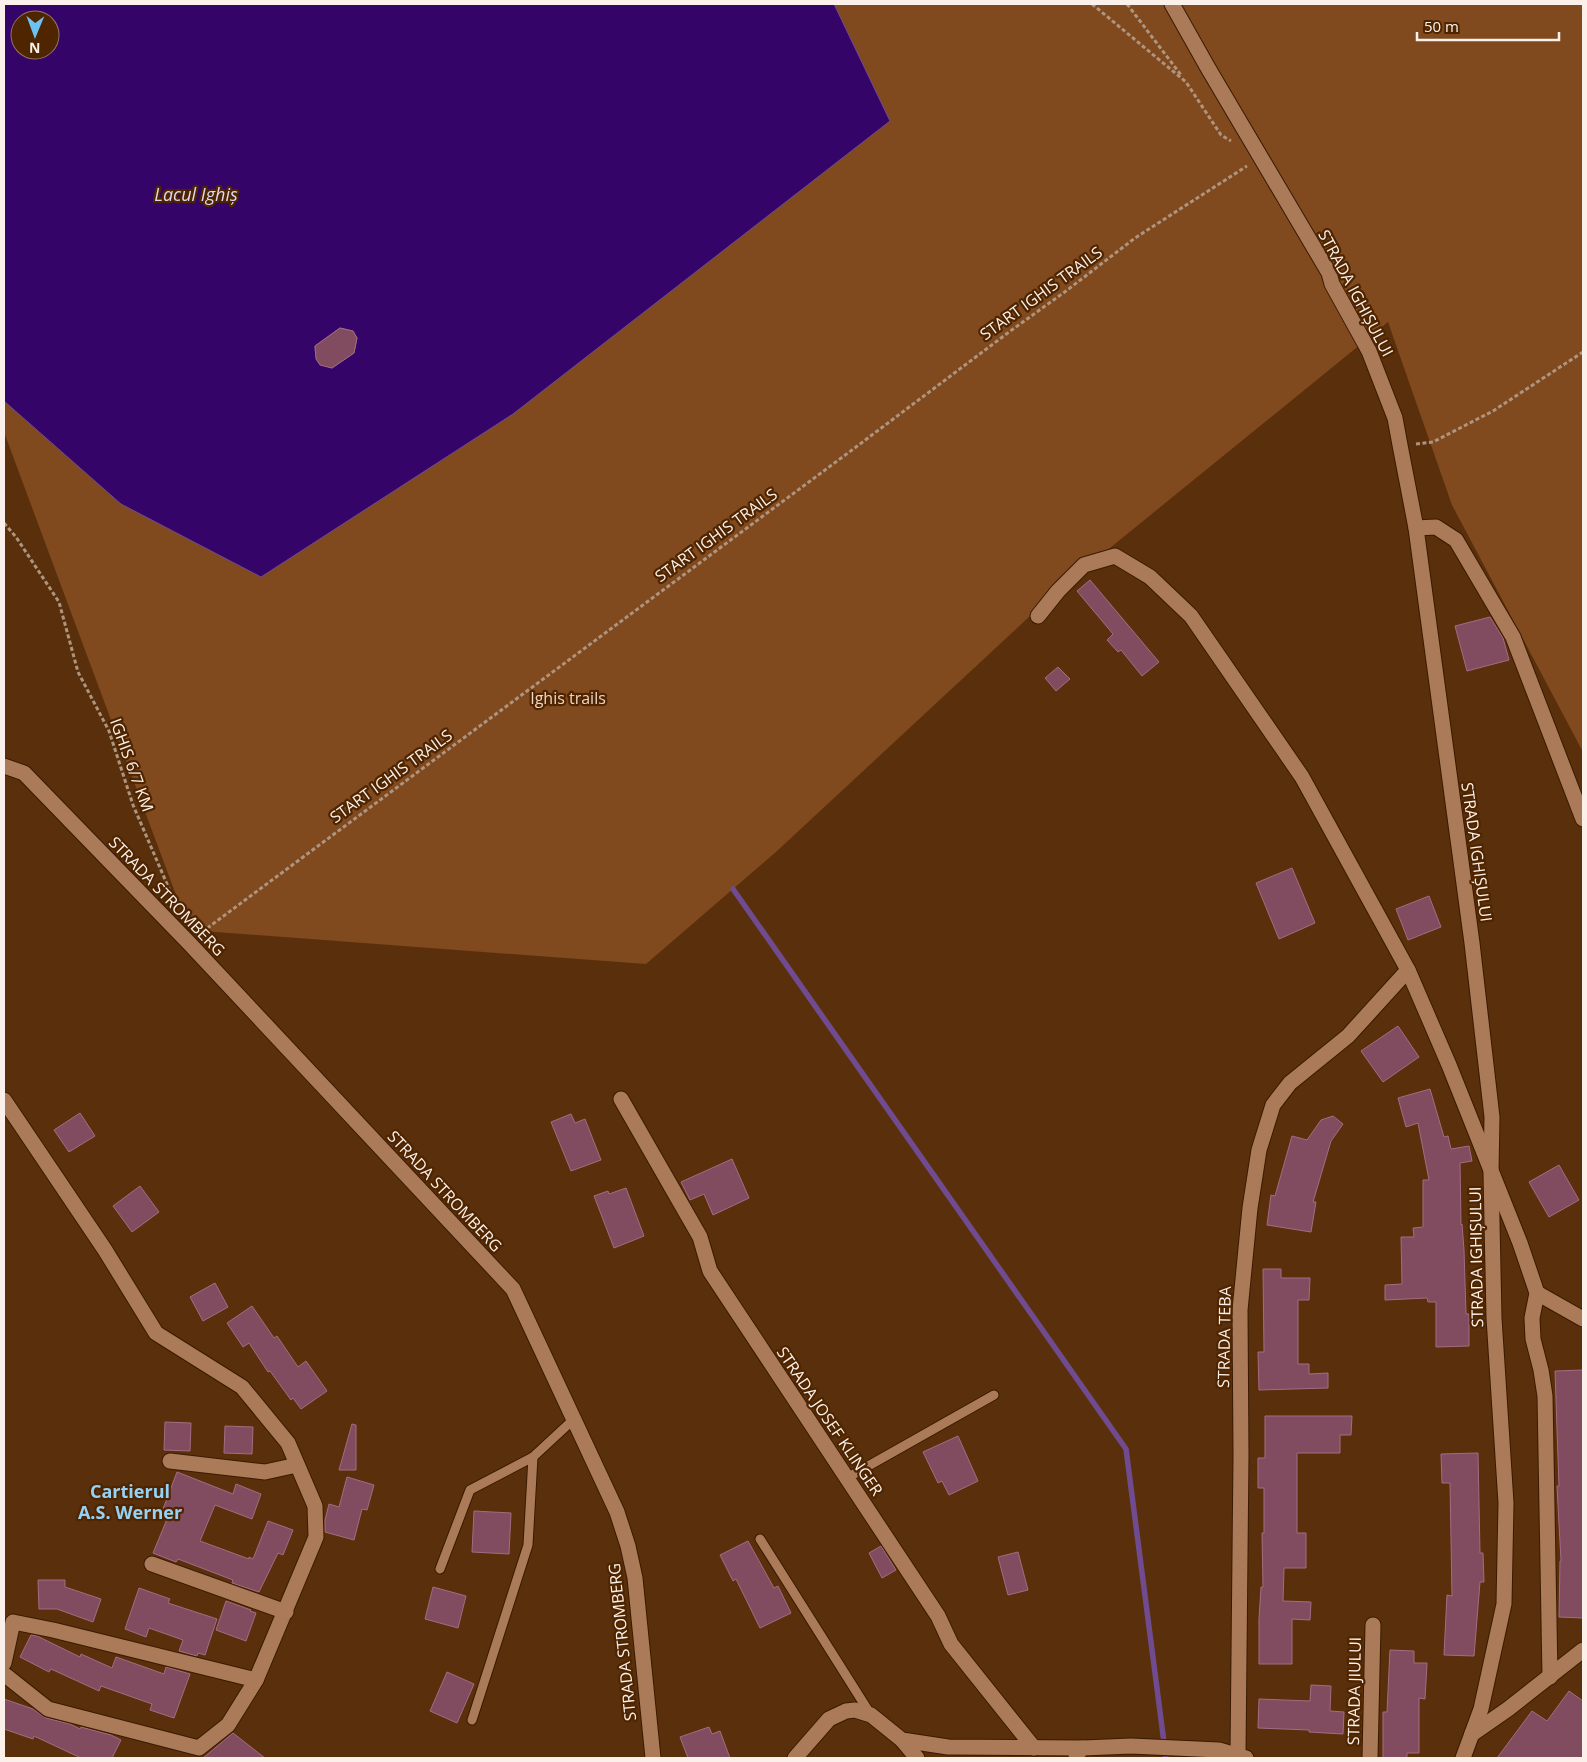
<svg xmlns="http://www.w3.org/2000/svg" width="1587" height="1762" font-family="'Open Sans',sans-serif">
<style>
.green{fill:#80491e}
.water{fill:#340469;stroke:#704b90;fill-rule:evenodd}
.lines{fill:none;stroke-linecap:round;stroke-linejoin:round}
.stream{stroke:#704b90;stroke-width:5.5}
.building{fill:#814b60;stroke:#a46c81}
.lane-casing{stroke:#391a01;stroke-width:11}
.street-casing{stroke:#391a01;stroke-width:17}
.secondary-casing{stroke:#391a01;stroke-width:17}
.path{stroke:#ae9580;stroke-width:3;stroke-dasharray:4 2.5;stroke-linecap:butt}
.lane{stroke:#ab7a58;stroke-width:9}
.street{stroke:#ab7a58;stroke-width:15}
.secondary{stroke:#ab7a58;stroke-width:15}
.labels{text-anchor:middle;stroke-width:4.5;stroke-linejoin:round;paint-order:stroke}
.street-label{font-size:16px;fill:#fcf1ea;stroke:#4f2500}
.park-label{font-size:16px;fill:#eed5c4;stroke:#4f2500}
.water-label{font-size:18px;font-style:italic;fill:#ded9f3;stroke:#4f2500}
.neighbourhood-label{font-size:18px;font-weight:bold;fill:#96d2f6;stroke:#4f2500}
</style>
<rect width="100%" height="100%" fill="#5a300c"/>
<path class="green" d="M834 4H1583V752L1452 505 1388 322 1057 591 777 851 646 964 189 930 4 432V401L121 504 889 121Z"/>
<path class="water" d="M4 4H834L890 121 513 414 261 577 121 504 4 401ZM20 20H50V50H20ZM340 328 353 331 357 338 354 353 332 368C317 364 316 362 315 346Z"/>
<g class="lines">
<path class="stream" d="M733 889 1126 1449 1166 1758"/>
</g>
<g class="building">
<path d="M340 328 353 331 357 338 354 353 332 368 320 365 316 359 315 346Z"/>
<path d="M1090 580 1159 662 1142 676 1121 650 1118 652 1107 640 1113 634 1077 591Z"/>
<path d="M1490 617 1503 638 1509 660 1467 671 1455 626Z"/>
<path d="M1058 667 1070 679 1056 691 1045 678Z"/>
<path d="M1292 868 1315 923 1279 939 1256 883Z"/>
<path d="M1429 896 1441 927 1408 940 1396 909Z"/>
<path d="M1398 1026 1419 1057 1383 1082 1361 1051Z"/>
<path d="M1430 1089 1444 1137 1448 1136 1451 1149 1469 1146 1472 1161 1460 1163 1461 1225 1462 1224 1464 1250 1466 1314H1469V1346L1436 1347V1302H1428L1427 1298 1385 1300V1285L1402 1284 1401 1237H1414L1413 1228 1423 1227V1180H1429L1418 1123 1406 1127 1398 1098Z"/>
<path d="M80 1113 95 1136 69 1152 54 1130Z"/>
<path d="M571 1114 575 1123 585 1119 601 1160 571 1171 551 1122Z"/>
<path d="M1333 1116 1343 1124 1331 1141 1313 1202H1316L1311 1232 1267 1225 1271 1195 1275 1196 1292 1136 1307 1140 1321 1120Z"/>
<path d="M732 1159 749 1198 713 1215 704 1194 690 1200 681 1182Z"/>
<path d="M1559 1165 1579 1200 1549 1217 1529 1182Z"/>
<path d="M140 1186 159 1212 132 1232 113 1206Z"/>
<path d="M626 1188 644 1236 614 1248 594 1196 608 1191 609 1194Z"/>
<path d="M1263 1269H1281V1278H1310L1309 1300H1298V1364H1309V1374L1328 1373V1388L1259 1390 1258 1352H1264Z"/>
<path d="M215 1283 228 1307 203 1321 190 1297Z"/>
<path d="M252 1306 274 1338 277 1336 298 1367 306 1361 327 1391 301 1409 293 1398 291 1400 270 1371 268 1372 249 1343 243 1347 227 1323Z"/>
<path d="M1583 1370V1618L1559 1617 1560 1561H1561L1557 1486H1559L1555 1371Z"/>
<path d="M1265 1416H1352L1351 1435H1340V1453H1297V1533H1306V1568H1284L1283 1601 1311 1602 1310 1620 1292 1619V1664H1259V1619L1261 1587H1263L1262 1533H1264V1488H1258V1458H1265Z"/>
<path d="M165 1422 191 1423 190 1451 164 1450Z"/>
<path d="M352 1424 356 1425V1470H339Z"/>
<path d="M225 1426 253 1427 252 1454 224 1453Z"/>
<path d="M958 1436 978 1481 949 1495 942 1481 938 1483 923 1452Z"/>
<path d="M1478 1453 1480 1553H1483L1484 1582H1480L1474 1656 1444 1655 1447 1595 1452 1596 1450 1483H1442L1441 1454Z"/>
<path d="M177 1472 233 1494 236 1484 261 1494 252 1519 215 1505 200 1541 249 1559V1557L253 1559 268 1521 293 1530 283 1555 278 1553 259 1592 232 1583 233 1580 178 1559 176 1562 153 1553 170 1512 163 1509Z"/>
<path d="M347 1477 374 1485 367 1510 362 1509 354 1540 325 1532V1520L329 1504 339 1507Z"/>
<path d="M474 1511 511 1513 509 1554 472 1552Z"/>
<path d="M748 1541 774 1588 778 1586 791 1613 760 1628 736 1579 733 1581 720 1555Z"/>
<path d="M881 1546 896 1570 882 1578 869 1553Z"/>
<path d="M1018 1552 1028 1590 1008 1595 998 1557Z"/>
<path d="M38 1580H65V1587L101 1599 93 1622 57 1609H39Z"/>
<path d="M433 1587 466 1596 458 1628 425 1619Z"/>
<path d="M139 1588 170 1599 168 1603 217 1619 205 1655 198 1653 197 1656 179 1651 183 1640 149 1628 146 1637 125 1629Z"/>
<path d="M226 1601 251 1610 250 1611 256 1613 246 1641 216 1630Z"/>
<path d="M31 1635 37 1636 80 1657 81 1654 112 1668 116 1657 164 1674 166 1667 190 1674 174 1718 150 1710 152 1704 101 1686 99 1691 51 1669 49 1672 20 1657Z"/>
<path d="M1390 1650 1414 1651V1663H1427L1425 1699 1419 1698V1753H1407V1758H1383V1712H1387Z"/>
<path d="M447 1672 474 1684 457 1723 430 1711Z"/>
<path d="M1311 1685 1331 1686 1330 1711 1344 1712 1343 1734 1309 1732V1730L1258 1728 1259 1699 1310 1701Z"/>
<path d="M1569 1691 1583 1701V1758H1497L1532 1711 1547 1721Z"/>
<path d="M4 1699 33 1709 46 1718 70 1724 80 1729 81 1727 111 1735 121 1740 112 1758H81L34 1736 33 1739 4 1729Z"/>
<path d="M709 1727 712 1734 720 1731 730 1758H688L680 1737Z"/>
<path d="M233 1733 265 1758H203Z"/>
</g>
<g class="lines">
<defs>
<g id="lane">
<path d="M847 1478 994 1395"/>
<path d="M760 1539 871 1715"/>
<path d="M440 1569 470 1490 533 1457"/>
<path d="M472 1720 528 1545 533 1457 574 1419"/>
</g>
<g id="street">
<path d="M1416 528 1436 527 1456 540 1513 637 1583 819"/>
<path d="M1038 616 1058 591 1084 565 1115 556 1150 577 1191 616 1302 777 1408 970 1449 1065 1520 1243 1537 1293 1532 1318 1533 1339 1541 1370 1545 1396 1550 1677"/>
<path d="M4 766 24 773 189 943 513 1289 617 1512 628 1546 635 1578 653 1758"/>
<path d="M621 1099 700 1237 710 1271 938 1616 951 1644 1034 1748"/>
<path d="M4 1100 105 1250 156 1333 242 1387 288 1443 315 1506 316 1537 256 1680 228 1725 199 1748 48 1709 4 1674"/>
<path d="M1537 1293 1583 1319"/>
<path d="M170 1461 265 1472 297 1465"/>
<path d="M152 1564 286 1612"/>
<path d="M4 1663 13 1622 53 1630 256 1680"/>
<path d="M1472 1734 1508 1709 1583 1650"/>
<path d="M902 1740 917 1758"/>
<path d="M1238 1754 1241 1455 1240 1310 1250 1208 1259 1150 1273 1105 1290 1083 1348 1036 1408 970"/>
<path d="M1076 1755 1083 1748 1131 1746 1219 1750 1246 1758"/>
<path d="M795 1758 829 1719 846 1711 855 1710 871 1715 902 1740 948 1747 1083 1748"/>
<path d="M1370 1758 1373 1625"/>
</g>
<path id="secondary" d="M1172 4 1208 68 1329 273 1332 284 1369 351 1395 418 1400 445 1416 528 1472 943 1492 1117 1491 1173 1494 1318 1506 1503 1504 1604 1481 1709 1463 1758"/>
</defs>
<use href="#lane" class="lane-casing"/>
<use href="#street" class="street-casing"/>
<use href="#secondary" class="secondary-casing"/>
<g class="path">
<path d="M1092 4 1186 82 1221 135 1231 141"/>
<path d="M1127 4 1181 75"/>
<path d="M1416 444 1433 442 1493 411 1583 352"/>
<path d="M4 523 16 537 59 602 78 672 109 731 133 805 176 905"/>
<path d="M202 932 852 450 1009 332 1066 291 1135 238 1247 166"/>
</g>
<use href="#lane" class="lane"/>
<use href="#street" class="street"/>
<use href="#secondary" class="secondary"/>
</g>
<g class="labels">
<g class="street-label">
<text transform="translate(1041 293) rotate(-36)" y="6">START IGHIS TRAILS</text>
<text transform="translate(1356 293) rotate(62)" y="6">STRADA IGHIȘULUI</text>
<text transform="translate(716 535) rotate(-36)" y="6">START IGHIS TRAILS</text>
<text transform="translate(132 765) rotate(70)" y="6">IGHIS 6/7 KM</text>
<text transform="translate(391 776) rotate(-36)" y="6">START IGHIS TRAILS</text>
<text transform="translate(1477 852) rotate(82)" y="6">STRADA IGHIȘULUI</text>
<text transform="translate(167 896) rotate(46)" y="6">STRADA STROMBERG</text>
<text transform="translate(445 1191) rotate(47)" y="6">STRADA STROMBERG</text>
<text transform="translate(1476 1257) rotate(-91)" y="6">STRADA IGHIȘULUI</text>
<text transform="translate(1224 1337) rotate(-89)" y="6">STRADA TEBA</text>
<text transform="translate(830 1421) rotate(56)" y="6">STRADA JOSEF KLINGER</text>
<text transform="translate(622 1642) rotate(-96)" y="6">STRADA STROMBERG</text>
<text transform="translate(1354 1691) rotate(-89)" y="6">STRADA JIULUI</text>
</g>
<g class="park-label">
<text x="568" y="704">Ighis trails</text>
</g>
<g class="water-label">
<text x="196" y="201">Lacul Ighiș</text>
</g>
<g class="neighbourhood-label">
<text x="130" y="1498">Cartierul<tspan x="130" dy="21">A.S. Werner</tspan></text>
</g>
</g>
<rect width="1587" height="1762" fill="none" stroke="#fcf1ea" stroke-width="10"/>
<g transform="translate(35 35) rotate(181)"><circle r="24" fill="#4f2500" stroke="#94775e"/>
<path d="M0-4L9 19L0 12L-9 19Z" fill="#6dc2f3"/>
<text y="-8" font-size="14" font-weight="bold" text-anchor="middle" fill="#fcf1ea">N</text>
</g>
<path d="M1417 32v8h142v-8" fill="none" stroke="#fcf1ea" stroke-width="2.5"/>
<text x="1424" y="32" font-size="15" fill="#fcf1ea" stroke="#4f2500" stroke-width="4" paint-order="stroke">50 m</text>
</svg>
